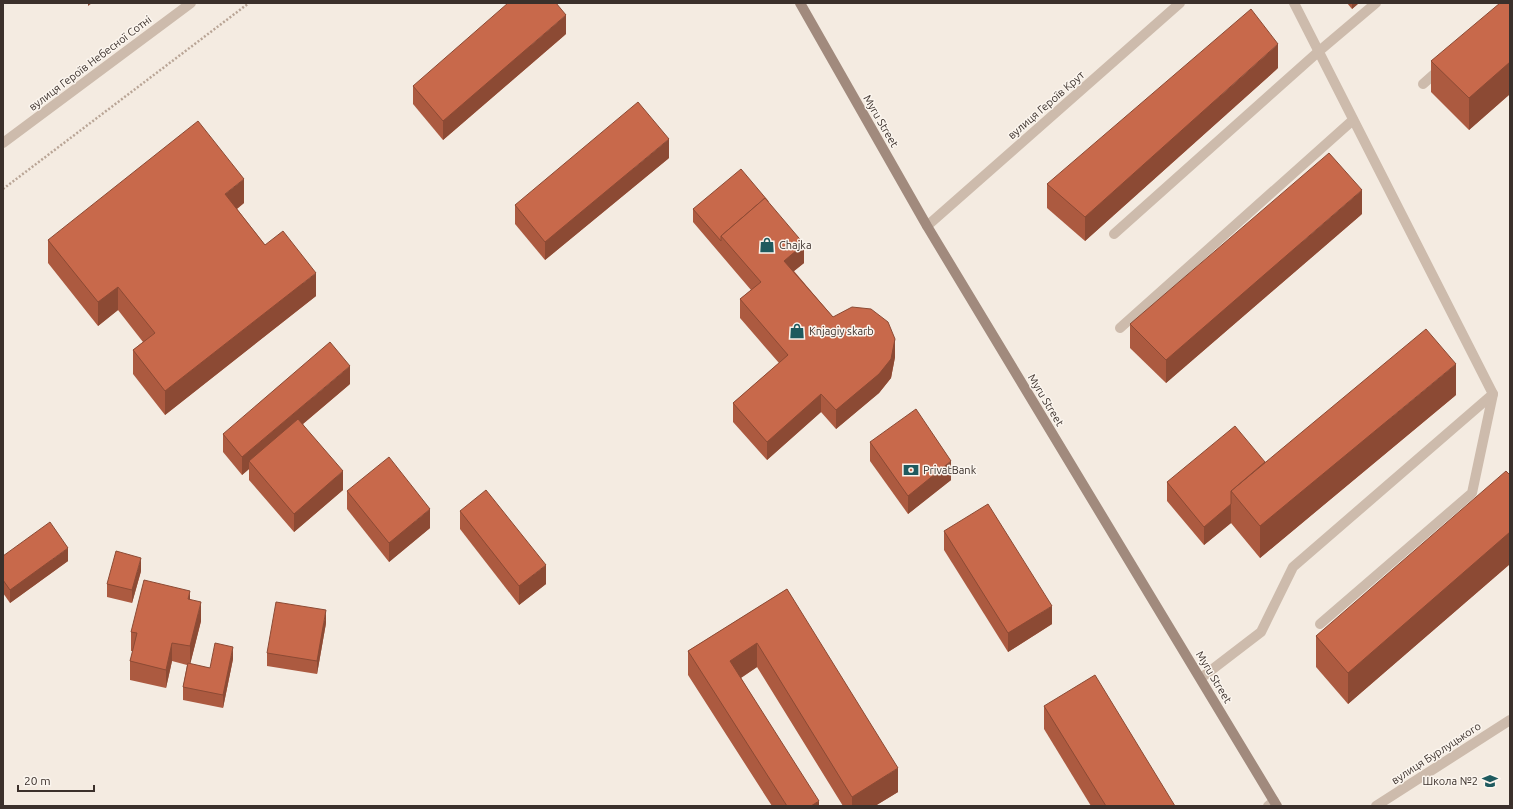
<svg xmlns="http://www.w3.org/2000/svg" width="1513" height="809" font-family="Ubuntu,sans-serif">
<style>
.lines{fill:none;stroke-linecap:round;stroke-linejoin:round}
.path{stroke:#b9a596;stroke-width:2.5;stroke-dasharray:2 2;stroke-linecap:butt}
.lane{stroke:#cdbbac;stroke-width:10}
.street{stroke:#cdbbac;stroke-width:10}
.secondary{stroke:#a18a7d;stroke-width:10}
.wall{fill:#ac5a40}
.shaded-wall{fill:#8c4a34}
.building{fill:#c8694b;stroke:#8c4a34}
.labels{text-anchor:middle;stroke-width:3;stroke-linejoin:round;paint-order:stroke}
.street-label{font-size:11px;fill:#3b302b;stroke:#fbf5ee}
.poi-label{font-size:11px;fill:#3b302b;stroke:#fbf5ee;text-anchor:start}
</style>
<rect width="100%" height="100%" fill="#f4ebe1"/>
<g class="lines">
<path class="path" d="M3 189 249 3"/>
<g class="lane">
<path d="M1294 3 1493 394 1472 493 1320 624"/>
<path d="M1423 84 1441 68"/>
<path d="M1114 234 1318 52 1376 3"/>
<path d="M1120 328 1353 120"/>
<path d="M1201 678 1261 632 1293 567 1493 394"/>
<path d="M1268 806 1274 801"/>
</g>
<g class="street">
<path d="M3 143 191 3"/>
<path d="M927 226 1180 3"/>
<path d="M1376 806 1510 720"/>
</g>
<path class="secondary" d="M800 3 927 226 1277 806"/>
</g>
<g class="wall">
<path d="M1347 3H1359L1352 9Z"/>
<path d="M1510 3V94L1469 130 1431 92V61Z"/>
<path d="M566 34 443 140 413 104V86Z"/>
<path d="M1278 68 1085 241 1047 208V184Z"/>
<path d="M669 158 545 260 515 224V205Z"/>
<path d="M768 202 804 263 794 271 833 317 895 357 891 378 879 393 836 429 821 412 767 460 733 422V403L779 363 740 318V299L751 290 693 222V209Z"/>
<path d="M244 203 237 209 265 245 316 296 165 415 133 374V350L143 342 118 310 98 326 48 263V240Z"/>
<path d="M1362 214 1166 383 1130 348V324Z"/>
<path d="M350 384 303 424 343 490 294 532 249 480V469L242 475 223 452V434Z"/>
<path d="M1456 395 1260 558 1231 523 1204 545 1167 501V482L1265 462Z"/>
<path d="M870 442 951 480 908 514 870 461Z"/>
<path d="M1510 475V564L1348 704 1316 667V636Z"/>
<path d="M347 491 430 528 389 562 347 509Z"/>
<path d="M460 511 546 584 519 605 460 529Z"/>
<path d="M944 531 1052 624 1008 652 944 550Z"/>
<path d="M3 556 68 561 10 603 3 593Z"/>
<path d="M141 571 132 603 107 597V584Z"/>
<path d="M787 589 898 792 875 806H843L757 667 741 678 819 806H772L688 675V651Z"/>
<path d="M190 600 201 621 190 664 210 668 233 659 223 708 183 700V687L187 665 172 661 166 688 130 680V661L133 651H131V632Z"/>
<path d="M326 623 317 674 267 666V653Z"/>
<path d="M1044 706 1175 806H1091L1044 729Z"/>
</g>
<g class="shaded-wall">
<path d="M88 3H92L88 6Z"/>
<path d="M1352 3H1359L1352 9Z"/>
<path d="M566 15V34L443 140V121Z"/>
<path d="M1278 44V68L1085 241V217Z"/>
<path d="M1510 62V94L1469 130V98Z"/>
<path d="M669 139V158L545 260V242Z"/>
<path d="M244 179V203L225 218V194Z"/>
<path d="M1362 190V214L1166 383V360Z"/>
<path d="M804 244V263L784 279V261Z"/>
<path d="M316 273V296L165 415V391Z"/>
<path d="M118 287V310L98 326V302Z"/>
<path d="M895 339V357L891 378 879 393 836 429V410Z"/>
<path d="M1456 364V395L1260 558V526Z"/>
<path d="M350 366V384L253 466 249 461V469L242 475V457Z"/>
<path d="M821 394V412L767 460V442Z"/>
<path d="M951 461V480L908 514V496Z"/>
<path d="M343 471V490L294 532V514Z"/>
<path d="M1231 504V523L1204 545V527Z"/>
<path d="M430 509V528L389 562V543Z"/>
<path d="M1510 532V564L1348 704V673Z"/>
<path d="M68 548V561L10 603V590Z"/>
<path d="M141 558V571L132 603V590Z"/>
<path d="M546 565V584L519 605V586Z"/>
<path d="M190 591V610L188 599Z"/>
<path d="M201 602V621L190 665V646Z"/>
<path d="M1052 606V624L1008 652V633Z"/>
<path d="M326 610V623L317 674V661Z"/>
<path d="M172 643V661L166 688V670Z"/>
<path d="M757 643V667L730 685V661Z"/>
<path d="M233 647V659L223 708V695Z"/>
<path d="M898 768V792L875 806H852V797Z"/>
<path d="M819 801V806H811Z"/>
</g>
<g class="building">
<path d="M508 3H556L566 15 443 121 413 86Z"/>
<path d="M1500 3H1510V62L1469 98 1431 61Z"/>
<path d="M1251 9 1278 44 1085 217 1047 184Z"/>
<path d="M638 102 669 139 545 242 515 205Z"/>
<path d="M198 121 244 179 225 194 265 245 283 231 316 273 165 391 133 350 155 333 118 287 98 302 48 240Z"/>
<path d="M1329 153 1362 190 1166 360 1130 324Z"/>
<path d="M741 169 768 201V202L765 198 721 236V241L693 209Z"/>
<path d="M765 198 804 244 784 261 833 317 852 307 871 309 888 322 895 339 891 359 879 374 836 410 821 394 767 442 733 403 788 355 740 299 761 282 721 236Z"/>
<path d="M1426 329 1456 364 1260 526 1231 491Z"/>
<path d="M330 342 350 366 242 457 223 434Z"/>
<path d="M916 409 951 461 908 496 870 442Z"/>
<path d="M298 419 343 471 294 514 249 461Z"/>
<path d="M1235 426 1265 462 1231 491V504L1204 527 1167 482Z"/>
<path d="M389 457 430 509 389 543 347 491Z"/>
<path d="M1506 471 1510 475V532L1348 673 1316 636Z"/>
<path d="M486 490 546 565 519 586 460 511Z"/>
<path d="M988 504 1052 606 1008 633 944 531Z"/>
<path d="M50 522 68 548 10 590 3 580V556Z"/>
<path d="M116 551 141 558 132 590 107 584Z"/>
<path d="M144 580 190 591 188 599 201 602 190 646 172 643 166 670 130 661 137 633 131 632Z"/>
<path d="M787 589 898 768 852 797 757 643 730 661 819 801 811 806H787L688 651Z"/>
<path d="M276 602 326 610 317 661 267 653Z"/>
<path d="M215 643 233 647 223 695 183 687 188 663 210 668Z"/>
<path d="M1095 675 1175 806H1106L1044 706Z"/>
</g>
<defs>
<symbol id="shop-bare" viewBox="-9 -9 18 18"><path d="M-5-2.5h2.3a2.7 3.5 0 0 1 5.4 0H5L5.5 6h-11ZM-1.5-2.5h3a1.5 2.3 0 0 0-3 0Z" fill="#1f5a5e" stroke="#fbf5ee" stroke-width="2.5" paint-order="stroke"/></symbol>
<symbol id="bank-bare" viewBox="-9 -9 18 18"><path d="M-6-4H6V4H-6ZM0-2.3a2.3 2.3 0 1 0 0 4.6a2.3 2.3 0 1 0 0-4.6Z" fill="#1f5a5e" stroke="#fbf5ee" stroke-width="2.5" paint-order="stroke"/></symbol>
<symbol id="school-bare" viewBox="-9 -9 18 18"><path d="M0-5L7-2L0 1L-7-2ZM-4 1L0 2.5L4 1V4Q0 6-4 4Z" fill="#1f5a5e" stroke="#fbf5ee" stroke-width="2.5" paint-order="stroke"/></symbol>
</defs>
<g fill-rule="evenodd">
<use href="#shop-bare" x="756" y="234" width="22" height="22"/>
<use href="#shop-bare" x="786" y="320" width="22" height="22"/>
<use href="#bank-bare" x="900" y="459" width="22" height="22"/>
<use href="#school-bare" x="1479" y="770" width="22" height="22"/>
</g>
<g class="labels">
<g class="street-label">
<text transform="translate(90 63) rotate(-37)" y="4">вулиця Героїв Небесної Сотні</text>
<text transform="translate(1046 105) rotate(-41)" y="4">вулиця Героїв Крут</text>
<text transform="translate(881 121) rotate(60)" y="4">Myru Street</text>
<text transform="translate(1046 400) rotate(59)" y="4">Myru Street</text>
<text transform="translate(1214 677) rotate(59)" y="4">Myru Street</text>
<text transform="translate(1436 753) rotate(-33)" y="4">вулиця Бурлуцького</text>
</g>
<g class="poi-label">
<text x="779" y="249">Сhajka</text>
<text x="809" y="335">Knjagiy skarb</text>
<text x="923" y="474">PrivatBank</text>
<text x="1478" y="785" text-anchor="end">Школа №2</text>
</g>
</g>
<rect width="1513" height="809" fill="none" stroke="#3b302b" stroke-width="8"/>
<path d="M18 785v6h76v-6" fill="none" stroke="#3b302b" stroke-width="2"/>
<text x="24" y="785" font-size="12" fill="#3b302b" stroke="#fbf5ee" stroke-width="3" paint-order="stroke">20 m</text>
</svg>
